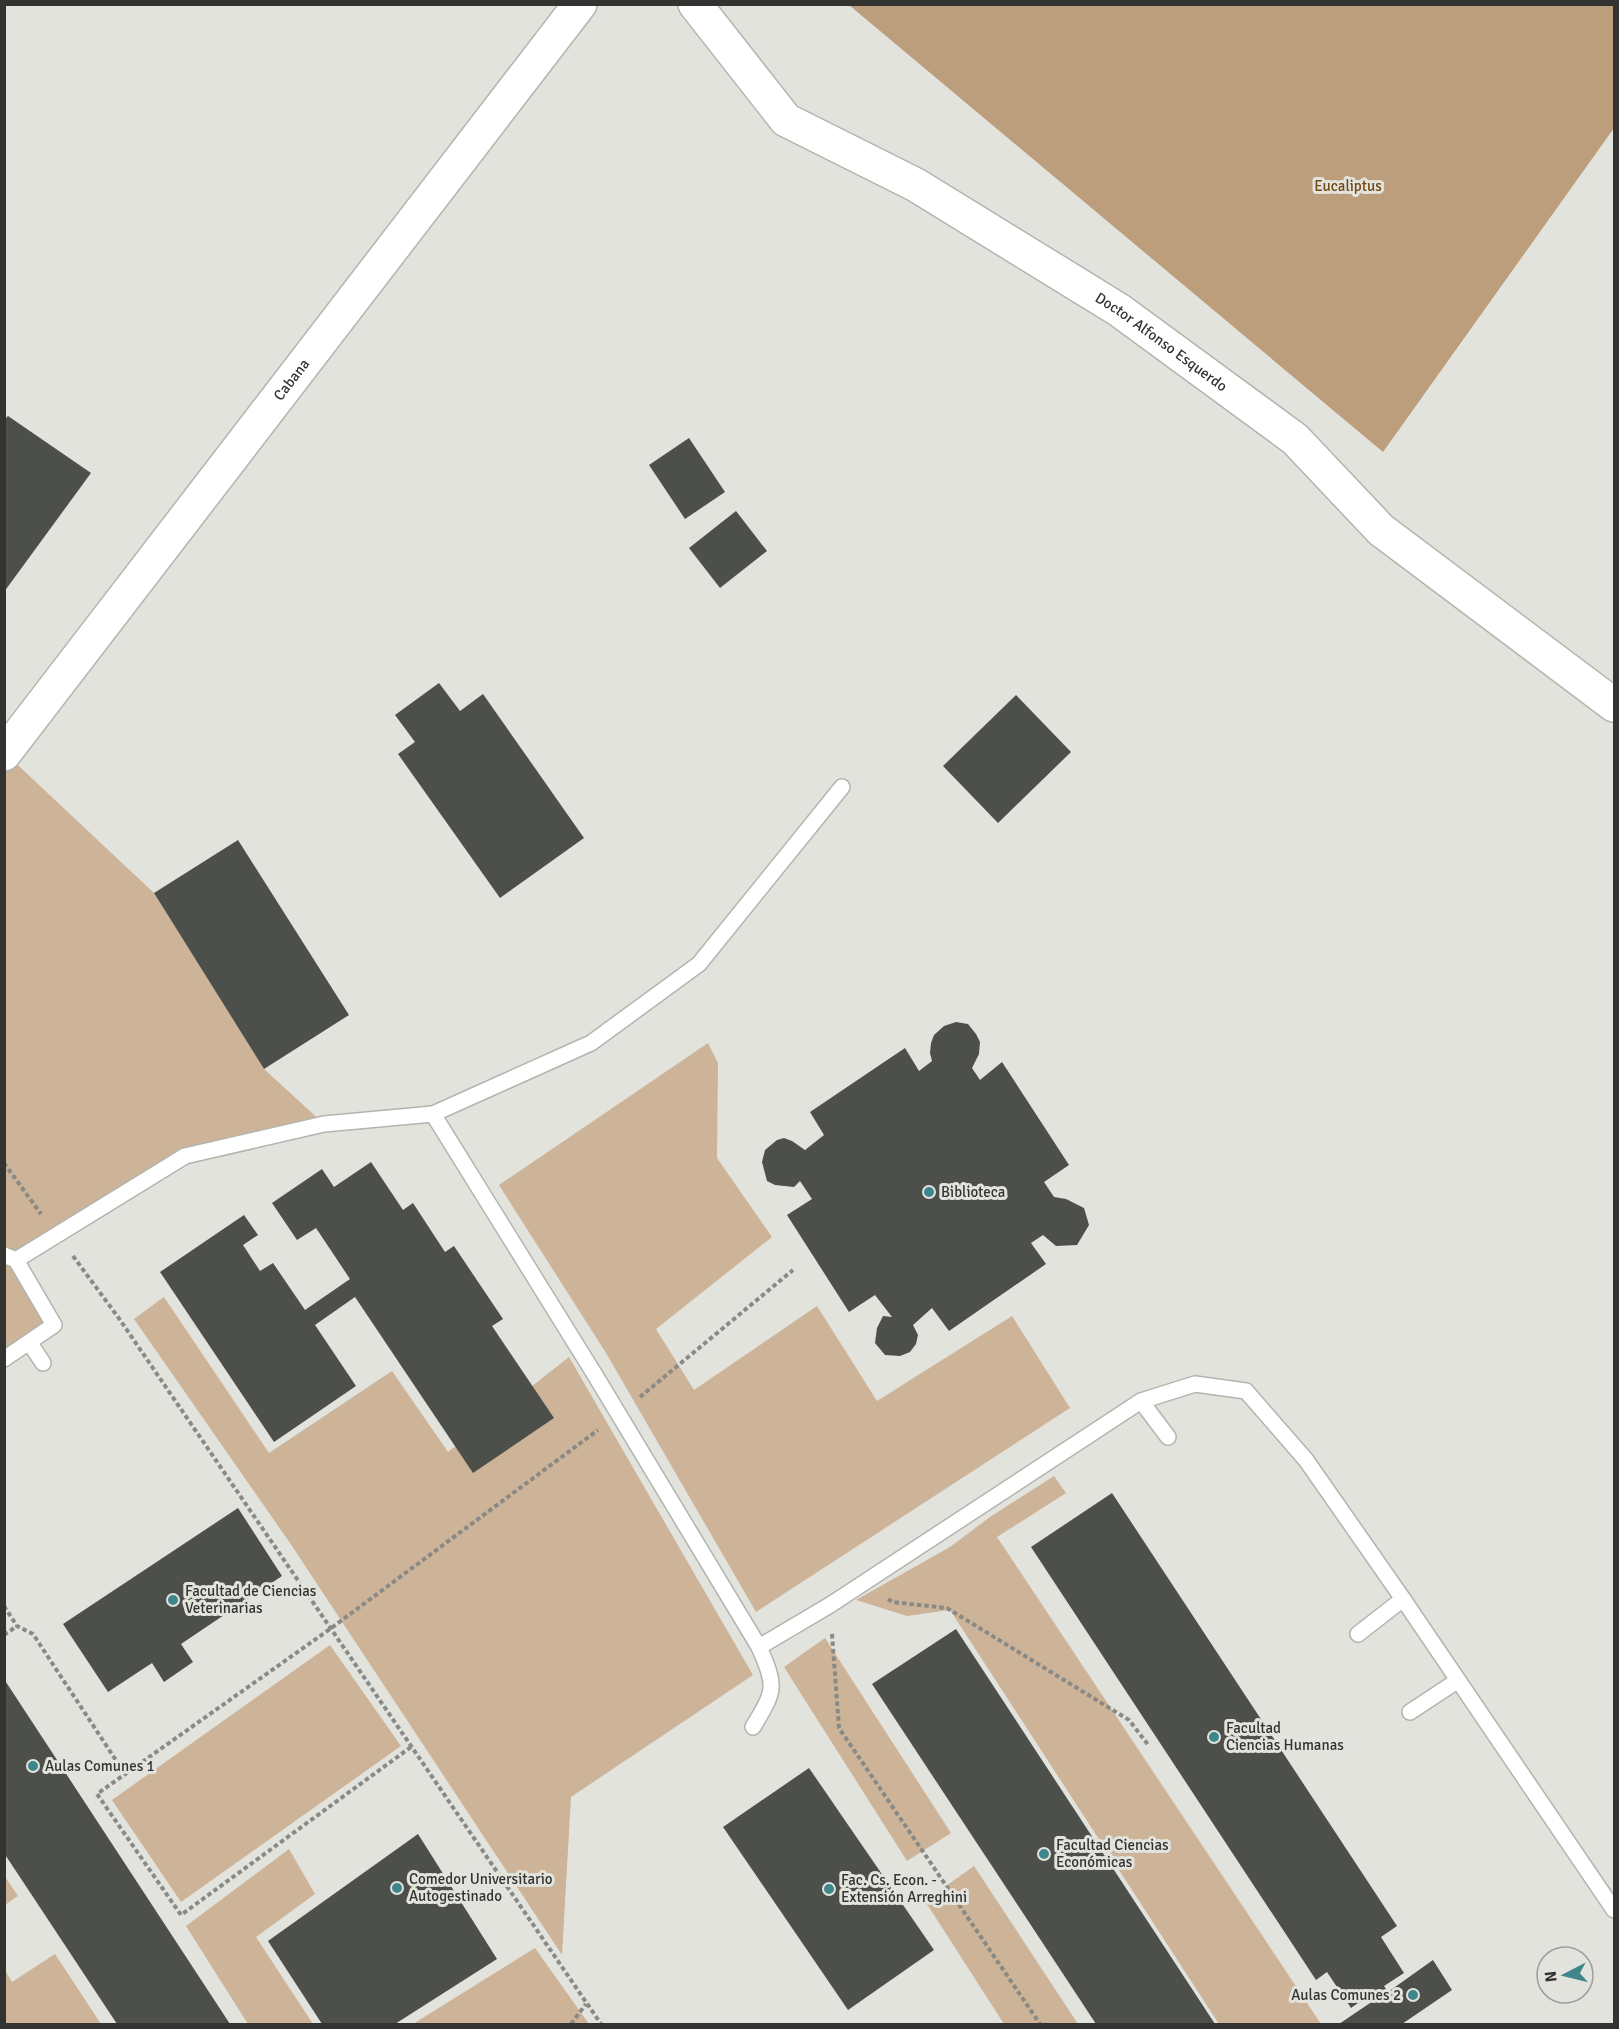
<svg xmlns="http://www.w3.org/2000/svg" width="1619" height="2029" font-family="Signika,sans-serif">
<style>
.green{fill:#cdb397}
.forest{fill:#bc9d7c}
.building{fill:#4d4f4b}
.lines{fill:none;stroke-linecap:round;stroke-linejoin:round}
.service-casing{stroke:#b4b4af;stroke-width:18}
.tertiary-casing{stroke:#b4b4af;stroke-width:36}
.path{stroke:#898986;stroke-width:4;stroke-dasharray:4.5 3;stroke-linecap:butt}
.service{stroke:#fff;stroke-width:15}
.tertiary{stroke:#fff;stroke-width:33}
.poi-dot{fill:#3e868b;stroke:#e3e3de;stroke-width:2}
.labels{text-anchor:middle;stroke-width:6;stroke-linejoin:round;paint-order:stroke}
.park-label{font-size:15px;fill:#71480d;stroke:#e3e3de}
.street-label{font-size:15px;fill:#333331;stroke:#e3e3de}
.poi-label{font-size:15px;fill:#333331;stroke:#e3e3de;text-anchor:start}
</style>
<rect width="100%" height="100%" fill="#e3e3de"/>
<g class="green">
<path d="M5 753 154 893 264 1069 324 1124 185 1156 16 1260 4 1255Z"/>
<path d="M708 1043 718 1063 717 1158 772 1237 656 1329 694 1390 817 1306 877 1401 1012 1316 1070 1408 756 1612 606 1353 499 1185Z"/>
<path d="M5 1258 14 1261 54 1325 5 1359Z"/>
<path d="M164 1297 269 1453 392 1371 448 1452 569 1357 753 1675 571 1797 562 1955 290 1543 134 1319Z"/>
<path d="M1054 1476 1066 1493 997 1537 1321 2024H1219L950 1610 907 1616 856 1600 950 1547 990 1517Z"/>
<path d="M825 1638 951 1833 907 1861 784 1667Z"/>
<path d="M330 1645 401 1746 181 1902 112 1800Z"/>
<path d="M289 1849 315 1894 256 1937 313 2024H248L186 1926Z"/>
<path d="M974 1866 1078 2024H1004L925 1901Z"/>
<path d="M4 1875 18 1896 5 1905H4Z"/>
<path d="M535 1948 589 2024H413Z"/>
<path d="M55 1954 101 2024H5V1970L12 1982Z"/>
</g>
<path class="forest" d="M849 5H1614V128L1383 452Z"/>
<g class="building">
<path d="M8 416 91 473 4 592V420Z"/>
<path d="M689 438 725 492 685 519 649 465Z"/>
<path d="M736 511 767 551 720 588 689 548Z"/>
<path d="M439 683 460 711 483 694 584 838 500 898 398 754 415 742 395 715Z"/>
<path d="M1016 695 1071 752 998 823 943 766Z"/>
<path d="M238 840 349 1015 264 1069 154 893Z"/>
<path d="M956 1022 968 1024 976 1034 980 1042 979 1054 972 1068 980 1080 1002 1062 1069 1165 1044 1182 1054 1197 1066 1199 1084 1208 1089 1225 1077 1245 1056 1246 1043 1235 1031 1243 1046 1264 949 1331 932 1308 913 1325 918 1335 916 1344 910 1352 900 1356 885 1355 875 1343 877 1328 883 1316 892 1317 875 1295 849 1312 787 1215 812 1199 800 1181 794 1187 775 1185 767 1181 762 1162 765 1150 777 1140 784 1138 792 1141 805 1150 824 1135 810 1112 905 1048 919 1071 932 1061 930 1053 931 1043 934 1035 944 1026Z"/>
<path d="M371 1162 403 1210 413 1203 445 1252 454 1246 503 1319 492 1326 554 1418 473 1473 355 1297 315 1325 356 1386 274 1442 160 1272 244 1215 258 1235 243 1245 260 1271 273 1263 305 1310 350 1279 316 1228 297 1240 272 1203 322 1169 334 1187Z"/>
<path d="M1112 1493 1397 1926 1381 1937 1404 1973 1384 1986 1388 1992 1433 1960 1452 1990 1402 2024H1339L1376 1999 1372 1993 1351 2008 1327 1972 1316 1980 1031 1547Z"/>
<path d="M238 1508 282 1576 181 1644 193 1662 164 1682 152 1663 108 1692 63 1624Z"/>
<path d="M956 1629 1215 2024H1096L872 1684Z"/>
<path d="M4 1679 230 2024H117L4 1853Z"/>
<path d="M809 1768 934 1950 848 2010 723 1827Z"/>
<path d="M418 1834 497 1959 395 2024H322L268 1941Z"/>
</g>
<g class="lines">
<defs>
<g id="service">
<path d="M433 1114 591 1043 699 964 842 787"/>
<path d="M4 1255 16 1260 185 1156 324 1124 433 1114 595 1375 759 1647C777 1688 775 1690 753 1727"/>
<path d="M29 1342 43 1363"/>
<path d="M4 1359 54 1325 16 1260"/>
<path d="M1141 1401 1168 1437"/>
<path d="M1358 1634 1403 1599"/>
<path d="M759 1647 830 1605 1141 1401 1195 1384 1246 1391 1306 1460 1403 1599 1614 1910"/>
<path d="M1410 1712 1457 1681"/>
</g>
<g id="tertiary">
<path id="s1" d="M695 4 786 120 916 185 1119 310 1295 439 1381 530 1614 705"/>
<path id="s2" d="M4 754 580 4"/>
</g>
</defs>
<use href="#service" class="service-casing"/>
<use href="#tertiary" class="tertiary-casing"/>
<g class="path">
<path d="M4 1163 41 1214"/>
<path d="M73 1256 118 1317 601 2024"/>
<path d="M640 1397 793 1270"/>
<path d="M888 1599 892 1602 947 1608 1129 1720 1149 1746"/>
<path d="M4 1606 17 1626 33 1634 125 1774"/>
<path d="M832 1634 839 1728 1040 2024"/>
<path d="M4 1635 17 1626"/>
<path d="M411 1747 181 1915 97 1794 330 1629 598 1430"/>
<path d="M571 2024 586 2004"/>
</g>
<use href="#service" class="service"/>
<use href="#tertiary" class="tertiary"/>
</g>
<g class="poi-dot">
<circle cx="929" cy="1192" r="6"/>
<circle cx="173" cy="1600" r="6"/>
<circle cx="1214" cy="1737" r="6"/>
<circle cx="33" cy="1766" r="6"/>
<circle cx="1044" cy="1854" r="6"/>
<circle cx="397" cy="1888" r="6"/>
<circle cx="829" cy="1889" r="6"/>
<circle cx="1413" cy="1995" r="6"/>
</g>
<g class="labels">
<g class="park-label">
<text x="1348" y="191">Eucaliptus</text>
</g>
<g class="street-label">
<text dy="5" stroke="none"><textPath href="#s1" startOffset="584">Doctor Alfonso Esquerdo</textPath></text>
<text dy="5" stroke="none"><textPath href="#s2" startOffset="472">Cabana</textPath></text>
</g>
<g class="poi-label">
<text x="941" y="1197">Biblioteca</text>
<text x="185" y="1596">Facultad de Ciencias<tspan x="185" dy="17">Veterinarias</tspan></text>
<text x="1226" y="1733">Facultad<tspan x="1226" dy="17">Ciencias Humanas</tspan></text>
<text x="45" y="1771">Aulas Comunes 1</text>
<text x="1056" y="1850">Facultad Ciencias<tspan x="1056" dy="17">Económicas</tspan></text>
<text x="409" y="1884">Comedor Universitario<tspan x="409" dy="17">Autogestinado</tspan></text>
<text x="841" y="1885">Fac. Cs. Econ. -<tspan x="841" dy="17">Extensión Arreghini</tspan></text>
<text x="1401" y="2000" text-anchor="end">Aulas Comunes 2</text>
</g>
</g>
<rect width="1619" height="2029" fill="none" stroke="#333331" stroke-width="12"/>
<g transform="translate(1565 1975) rotate(263)"><circle r="28" fill="#e3e3de" stroke="#9d9d99" stroke-width="1.5"/>
<path d="M0-4.5L10 22L0 15L-10 22Z" fill="#3e868b"/>
<text y="-9" font-size="16" font-weight="bold" text-anchor="middle" fill="#333331">N</text>
</g>
</svg>
